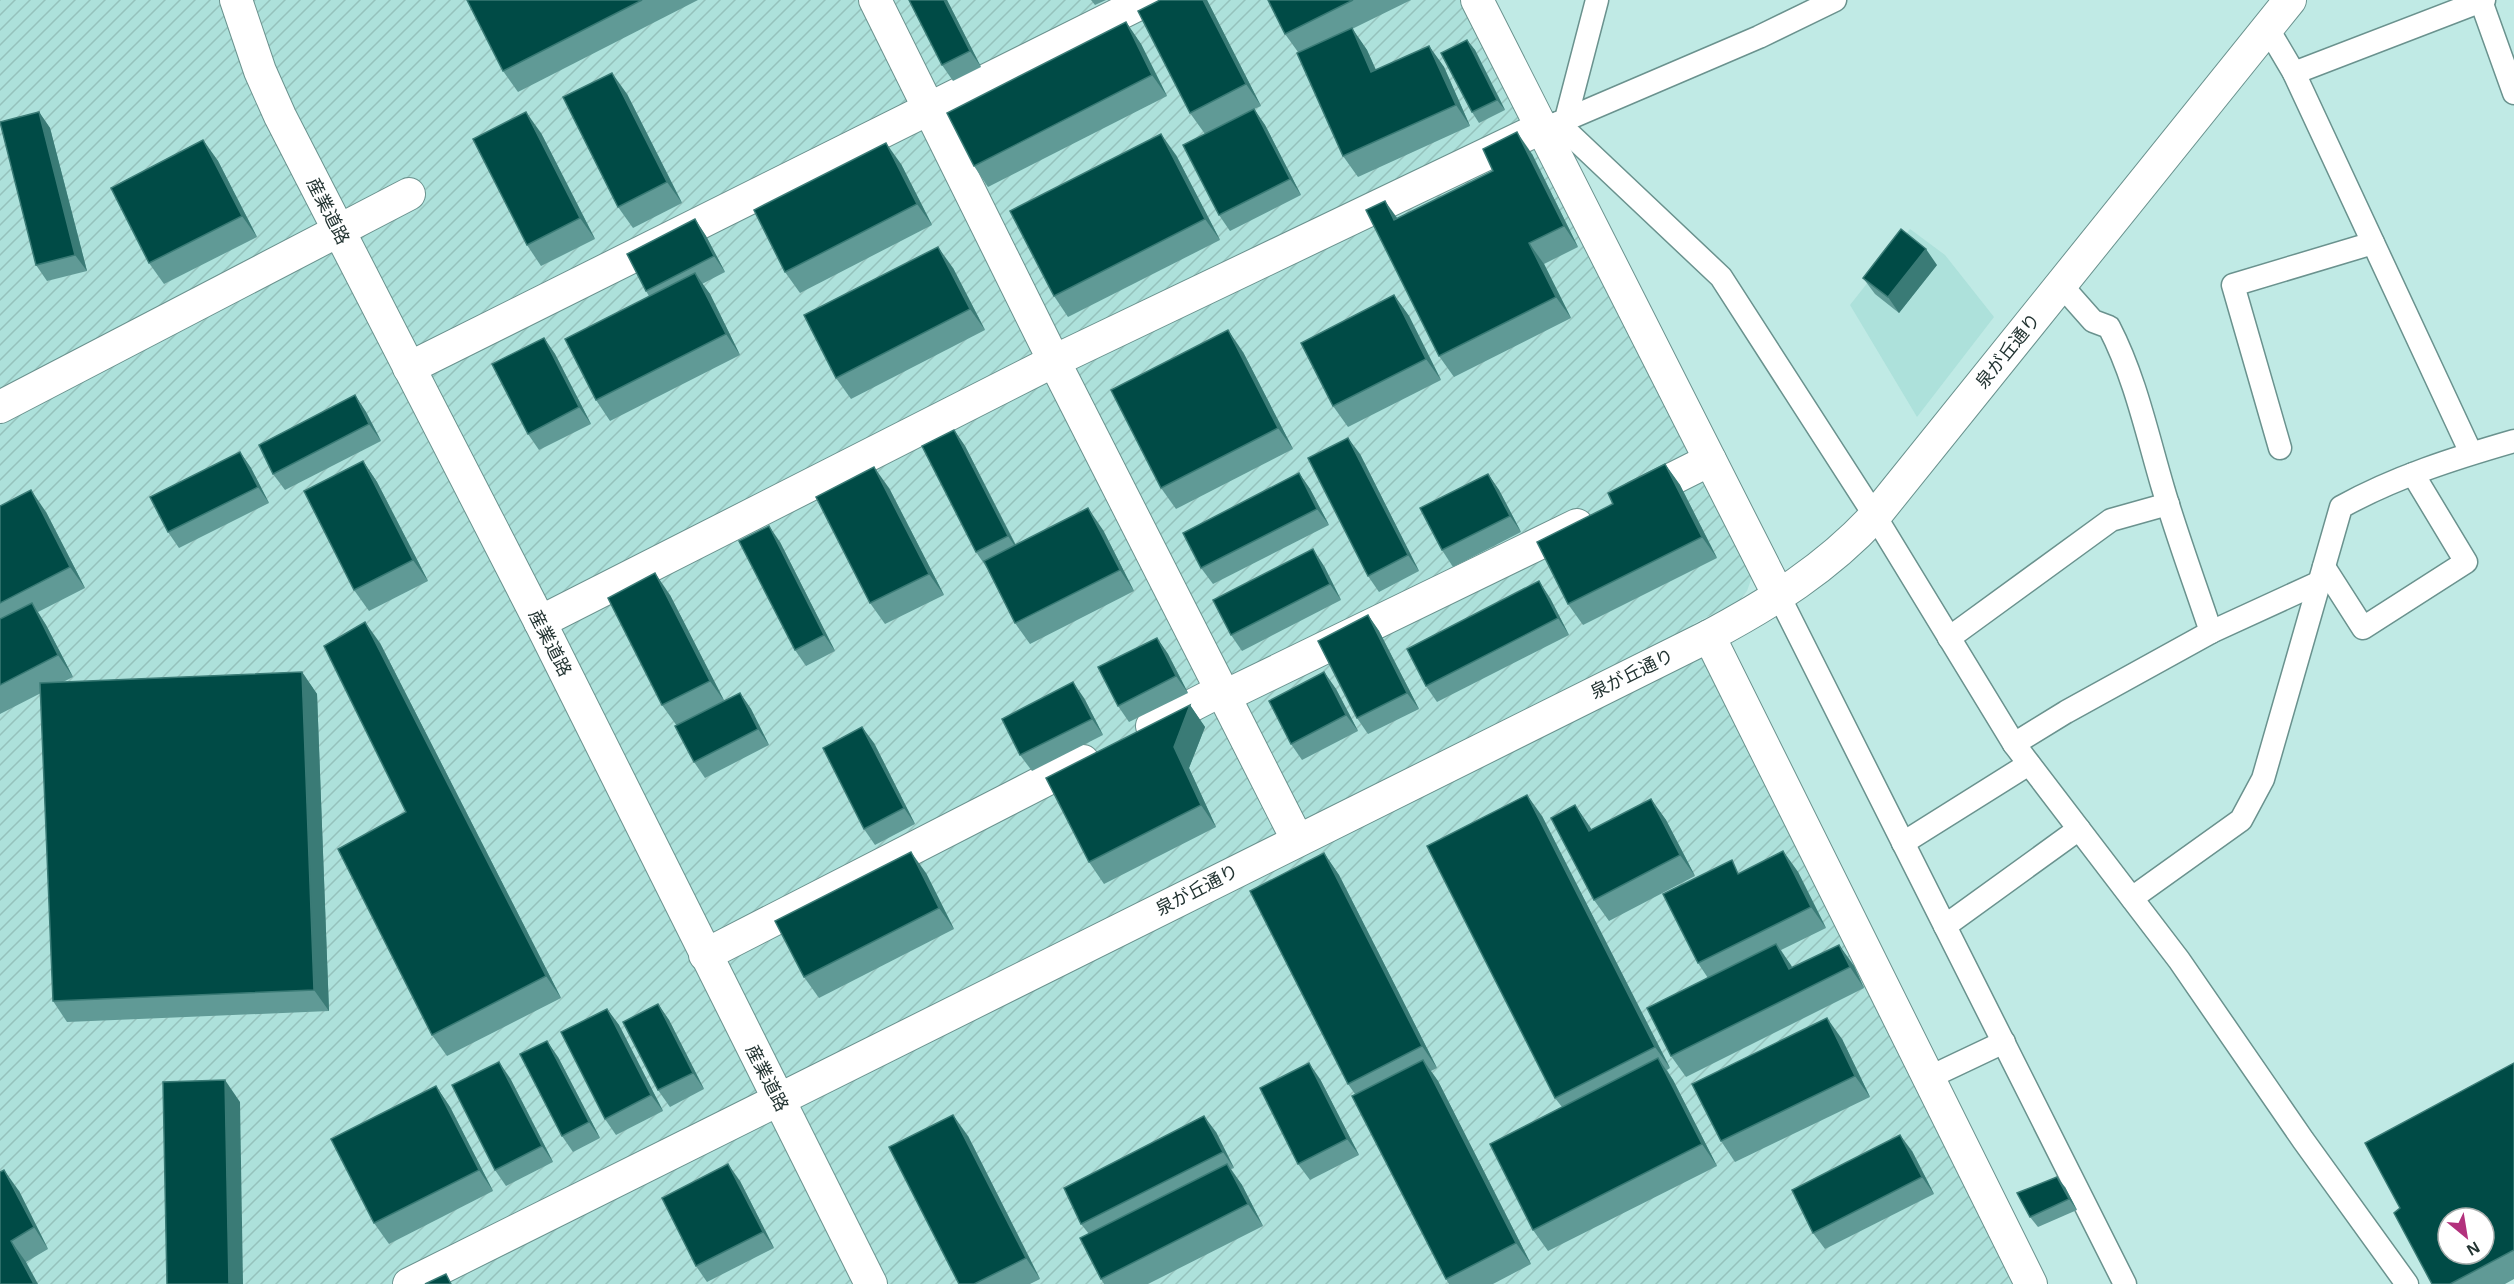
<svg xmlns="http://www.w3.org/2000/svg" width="2514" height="1284" font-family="Arial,'Noto Sans JP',sans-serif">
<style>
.built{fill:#ade1db}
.industrial{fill:url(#industrial-furrows)}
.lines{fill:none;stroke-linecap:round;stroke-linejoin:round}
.street-casing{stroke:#6a928e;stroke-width:25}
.secondary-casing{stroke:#6a928e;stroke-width:34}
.street{stroke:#fff;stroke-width:22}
.secondary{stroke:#fff;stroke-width:32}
.wall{fill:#609a96}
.shaded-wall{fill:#3a7b76}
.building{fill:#004b46;stroke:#3a7b76;stroke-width:1.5;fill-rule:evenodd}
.labels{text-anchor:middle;stroke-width:6;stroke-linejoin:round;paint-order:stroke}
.street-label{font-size:18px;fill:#233432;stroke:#fff}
</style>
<defs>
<pattern id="industrial-furrows" width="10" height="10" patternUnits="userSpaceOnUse" patternTransform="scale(1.5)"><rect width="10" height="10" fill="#ade1db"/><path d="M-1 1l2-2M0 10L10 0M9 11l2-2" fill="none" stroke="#95c2bc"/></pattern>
</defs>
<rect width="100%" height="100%" fill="#c0eae5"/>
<path class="built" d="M1910 229 1945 255 1994 317 1917 417 1850 305Z"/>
<path class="industrial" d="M0 0H1460L1752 577 1747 591 1739 601 1693 624 2021 1284H0Z"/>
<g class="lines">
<defs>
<g id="street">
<path d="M2481 1 2514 93"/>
<path d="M2268 29 2294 73 2471 453"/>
<path d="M2294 73 2484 0"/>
<path d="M1566 119 1597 0"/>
<path d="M1558 123 1759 37 1835 0"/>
<path d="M1541 128 1558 123 1721 277 1875 516 2014 744 2179 960 2303 1140 2407 1284"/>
<path d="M2062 286 2093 321 2109 327C2135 377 2147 434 2163 488 2177 536 2195 584 2211 632"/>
<path d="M2280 448 2233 285 2373 243"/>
<path d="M2324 567 2363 628 2466 562 2413 474"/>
<path d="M1779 596 2125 1284"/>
<path d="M1949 638 2111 520 2168 504"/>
<path d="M2014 744 2066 712 2211 632 2320 582"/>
<path d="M1903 843 2029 764"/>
<path d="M2132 898 2241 820 2263 779 2341 507C2395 477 2455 458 2514 441"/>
<path d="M1945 926 2079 829"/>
<path d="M1928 1078 2004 1042"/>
</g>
<g id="secondary">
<path d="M236 0 260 71 280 116 540 622 871 1284"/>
<path d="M875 0 1054 361 1297 839"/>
<path d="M1477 0 1779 596"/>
<path d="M409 368 1147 0"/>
<path d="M0 407 409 194"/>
<path d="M1636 497 1710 460"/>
<path d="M540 622 1054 361 1541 128"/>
<path d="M1709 636 2031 1284"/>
<path d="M1225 696 1577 525"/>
<path d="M1152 726 1222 690"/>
<path d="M705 955 1083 761"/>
<path d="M409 1284 1709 636C1771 603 1827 568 1875 516L2290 0"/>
</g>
</defs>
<use href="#street" class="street-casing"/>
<use href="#secondary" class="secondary-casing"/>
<use href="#street" class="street"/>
<use href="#secondary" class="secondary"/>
</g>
<g class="wall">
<path d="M467 0H698L518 92 503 71Z"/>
<path d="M909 0H947L981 67 953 81 942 65Z"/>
<path d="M1091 0H1106L1095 5Z"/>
<path d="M1160 0H1207L1261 106 1254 109 1265 125 1301 195 1230 231 1219 215 1205 134 1190 113Z"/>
<path d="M1268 0H1411L1352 29 1367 50 1376 70 1429 46 1444 67 1470 126 1358 177 1343 156 1298 52 1285 34Z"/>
<path d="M1126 22 1141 44 1167 96 988 187 974 166Z"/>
<path d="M1467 40 1475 50 1505 110 1479 123 1472 112Z"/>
<path d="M627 94 682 203 633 228 618 207Z"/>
<path d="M39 112 50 128 87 271 47 281 36 265Z"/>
<path d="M541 133 595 239 541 266 527 245Z"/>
<path d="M203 140 218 161 257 237 164 284 149 263Z"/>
<path d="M1532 154 1578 247 1544 264 1571 318 1454 377 1439 356 1397 219Z"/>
<path d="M1176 155 1220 240 1068 317 1054 296Z"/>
<path d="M901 164 932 225 800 293 785 272Z"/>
<path d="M695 219 706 236 725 272 702 284 710 294 740 355 610 421 596 400 649 296 646 291Z"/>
<path d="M1937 265 1899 313 1875 294 1863 278Z"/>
<path d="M953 268 985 330 851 399 836 378Z"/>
<path d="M1394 295 1409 316 1441 380 1348 427 1333 406Z"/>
<path d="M544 338 555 354 591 424 539 450 528 434Z"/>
<path d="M1243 352 1293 449 1176 509 1161 488Z"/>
<path d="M355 395 366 412 381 441 285 490 273 474Z"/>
<path d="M954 430 965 446 1016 545 1103 530 1134 591 1030 644 1015 623 987 568 976 552Z"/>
<path d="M240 452 251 468 269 503 179 548 168 532Z"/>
<path d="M1360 454 1419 571 1379 592 1368 576Z"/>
<path d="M363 461 377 482 428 581 369 611 354 590Z"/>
<path d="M1665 464 1680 485 1717 558 1583 625 1568 604 1613 504Z"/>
<path d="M1299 473 1310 489 1329 525 1213 584 1201 568Z"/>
<path d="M1488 474 1499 490 1521 532 1453 567 1442 550Z"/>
<path d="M889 488 944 595 885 624 870 603Z"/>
<path d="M0 506 46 512 85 588 38 612 46 625 73 677 61 683 302 672 317 694 329 1011 67 1022 53 1001 41 693 0 714Z"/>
<path d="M780 542 835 651 806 666 795 650Z"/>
<path d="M1324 566 1341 600 1242 651 1231 635Z"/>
<path d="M670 595 724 701 740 693 751 709 769 745 705 778 694 762 677 726 662 705Z"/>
<path d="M1550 598 1569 635 1437 702 1426 686Z"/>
<path d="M1368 615 1379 631 1419 709 1368 734 1357 718Z"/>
<path d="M1157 638 1168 654 1188 693 1129 722 1118 706Z"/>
<path d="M380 643 561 998 447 1056 432 1035 406 812Z"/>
<path d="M1324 672 1336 689 1358 731 1302 760 1291 744Z"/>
<path d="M1084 698 1103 735 1032 771 1020 755Z"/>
<path d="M1190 705 1205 727 1189 768 1216 827 1104 884 1089 862Z"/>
<path d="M874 743 915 824 875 845 864 829Z"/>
<path d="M1651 799 1666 820 1695 876 1609 921 1594 900 1575 805 1592 830Z"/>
<path d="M1542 816 1670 1068 1667 1070 1673 1080 1717 1166 1548 1251 1533 1230 1562 1107 1555 1098Z"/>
<path d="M1783 851 1798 872 1826 928 1781 950 1792 968 1839 945 1854 966 1864 988 1686 1077 1671 1056 1708 978 1698 963 1740 873Z"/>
<path d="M1324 853 1339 875 1437 1068 1431 1071 1438 1081 1531 1264 1493 1284H1449L1446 1279 1355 1094 1348 1084Z"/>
<path d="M926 873 954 929 819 998 804 977Z"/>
<path d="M658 1004 669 1020 704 1089 670 1107 658 1090Z"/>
<path d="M607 1009 619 1025 663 1111 616 1135 605 1119Z"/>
<path d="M1842 1039 1870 1097 1735 1162 1721 1141Z"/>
<path d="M558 1057 600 1138 573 1152 562 1136Z"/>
<path d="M2514 1063V1279L2505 1284H2432L2400 1208Z"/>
<path d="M510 1078 553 1162 506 1186 495 1170Z"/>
<path d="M1320 1079 1359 1155 1310 1180 1298 1164Z"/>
<path d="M436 1086 450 1107 493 1191 389 1244 374 1223Z"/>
<path d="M1216 1132 1234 1168 1231 1169 1242 1185 1263 1226 1148 1284H1104L1101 1279 1089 1234 1081 1224Z"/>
<path d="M968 1136 1040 1279 1030 1284H959Z"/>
<path d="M1912 1151 1934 1194 1825 1249 1813 1233Z"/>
<path d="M740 1181 774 1248 707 1282 696 1266Z"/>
<path d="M2065 1187 2077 1210 2038 1227 2030 1217Z"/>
<path d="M19 1191 48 1249 26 1262 0 1284Z"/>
</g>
<g class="shaded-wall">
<path d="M944 0H947L981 67 970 51Z"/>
<path d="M1203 0H1207L1209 4 1261 106 1246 84Z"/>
<path d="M1126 22 1141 44 1167 96 1152 75Z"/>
<path d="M1352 28 1367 50 1386 93 1371 72Z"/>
<path d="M1467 40 1475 50 1505 110 1497 100Z"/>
<path d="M1429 46 1444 67 1470 126 1456 105Z"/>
<path d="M612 73 627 94 682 203 667 182Z"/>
<path d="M1254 109 1265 125 1301 195 1290 179Z"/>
<path d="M39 112 50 128 87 271 75 255Z"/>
<path d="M526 112 541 133 595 239 580 218Z"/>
<path d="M1517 132 1532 154 1578 247 1564 226Z"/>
<path d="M1161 134 1176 155 1220 240 1205 219Z"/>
<path d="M203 140 218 161 257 237 242 216Z"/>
<path d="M886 143 901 164 932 225 917 204Z"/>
<path d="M1385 201 1400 222 1394 220Z"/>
<path d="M695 219 706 236 725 272 714 256Z"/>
<path d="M1529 243 1544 264 1571 318 1556 297Z"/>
<path d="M938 247 953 268 985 330 970 309Z"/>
<path d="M1926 249 1937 265 1899 313 1888 297Z"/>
<path d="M695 273 710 294 740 355 726 334Z"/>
<path d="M1394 295 1409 316 1441 380 1426 359Z"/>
<path d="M1228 330 1243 352 1293 449 1278 428Z"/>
<path d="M544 338 555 354 591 424 579 407Z"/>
<path d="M355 395 366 412 381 441 369 424Z"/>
<path d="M954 430 965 446 1019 552 1008 536Z"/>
<path d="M1348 438 1360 454 1419 571 1408 555Z"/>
<path d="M240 452 251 468 269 503 258 487Z"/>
<path d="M363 461 377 482 428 581 413 560Z"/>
<path d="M1665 464 1680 485 1717 558 1702 537Z"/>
<path d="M874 467 889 488 944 595 929 574Z"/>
<path d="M1299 473 1310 489 1329 525 1317 509Z"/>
<path d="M1488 474 1499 490 1521 532 1510 516Z"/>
<path d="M31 490 46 512 85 588 70 567Z"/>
<path d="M1088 508 1103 530 1134 591 1120 570Z"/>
<path d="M769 526 780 542 835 651 824 635Z"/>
<path d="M1313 549 1324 566 1341 600 1330 584Z"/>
<path d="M655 573 670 595 725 702 710 681Z"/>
<path d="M1539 581 1550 598 1569 635 1558 618Z"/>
<path d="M32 603 46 625 73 677 58 655Z"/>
<path d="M1368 615 1379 631 1419 709 1407 693Z"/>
<path d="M365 622 380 643 561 998 546 976Z"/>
<path d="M1157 638 1168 654 1188 693 1176 676Z"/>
<path d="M302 672 317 694 329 1011 314 990Z"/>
<path d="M1324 672 1336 689 1358 731 1346 715Z"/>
<path d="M1073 682 1084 698 1103 735 1092 719Z"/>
<path d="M740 693 751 709 769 745 758 729Z"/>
<path d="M1190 705 1205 727 1189 768 1216 827 1201 805 1174 747Z"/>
<path d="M862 727 874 743 915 824 904 808Z"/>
<path d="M1527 795 1542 816 1670 1068 1655 1047Z"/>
<path d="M1651 799 1666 820 1695 876 1680 855Z"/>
<path d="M1575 805 1590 827 1604 852 1589 831Z"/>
<path d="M1783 851 1798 872 1826 928 1811 907Z"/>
<path d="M911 852 926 873 954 929 939 908Z"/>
<path d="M1324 853 1339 875 1437 1068 1422 1046Z"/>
<path d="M1776 944 1791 965 1804 991 1789 969Z"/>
<path d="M1839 945 1854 966 1864 988 1850 967Z"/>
<path d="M658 1004 669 1020 704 1089 693 1073Z"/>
<path d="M607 1009 619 1025 663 1111 651 1095Z"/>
<path d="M1827 1018 1842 1039 1870 1097 1855 1076Z"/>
<path d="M547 1041 558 1057 600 1138 589 1122Z"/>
<path d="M1658 1058 1673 1080 1717 1166 1702 1144Z"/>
<path d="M1423 1060 1438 1081 1531 1264 1516 1243Z"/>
<path d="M499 1062 510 1078 553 1162 542 1146Z"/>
<path d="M1309 1063 1320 1079 1359 1155 1347 1139Z"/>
<path d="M225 1080 240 1102 243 1284H229Z"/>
<path d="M436 1086 450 1107 493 1191 479 1170Z"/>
<path d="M953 1115 968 1136 1040 1279 1026 1258Z"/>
<path d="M1204 1116 1216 1132 1234 1168 1223 1152Z"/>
<path d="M1900 1135 1912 1151 1934 1194 1922 1177Z"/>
<path d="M728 1164 740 1181 774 1248 763 1232Z"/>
<path d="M1227 1164 1242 1185 1263 1226 1248 1204Z"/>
<path d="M4 1170 19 1191 48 1249 34 1227Z"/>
<path d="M2057 1177 2065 1187 2077 1210 2069 1199Z"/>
<path d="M11 1241 26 1262 38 1284H34Z"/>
</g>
<g class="building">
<path d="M467 0H642L503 71Z"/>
<path d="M909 0H944L970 51 942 65Z"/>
<path d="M1160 0H1203L1246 84 1190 113 1138 11Z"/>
<path d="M1268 0H1353L1285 34Z"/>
<path d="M1126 22 1152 75 974 166 947 113Z"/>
<path d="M1352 28 1371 72 1429 46 1456 105 1343 156 1297 53Z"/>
<path d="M1467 40 1497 100 1472 112 1441 53Z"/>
<path d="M612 73 667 182 618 207 563 97Z"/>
<path d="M1254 109 1290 179 1219 215 1183 145Z"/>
<path d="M39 112 75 255 36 265 0 122Z"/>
<path d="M526 112 580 218 527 245 473 139Z"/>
<path d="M1517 132 1564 226 1529 243 1556 297 1439 356 1366 210 1385 201 1394 220 1493 171 1483 149Z"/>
<path d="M1161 134 1205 219 1054 296 1010 211Z"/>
<path d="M203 140 242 216 149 263 111 188Z"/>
<path d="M886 143 917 204 785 272 754 210Z"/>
<path d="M695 219 714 256 646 291 627 254Z"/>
<path d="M1901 229 1926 249 1888 297 1863 278Z"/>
<path d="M938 247 970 309 836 378 804 315Z"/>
<path d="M695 273 726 334 596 400 565 339Z"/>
<path d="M1394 295 1426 359 1333 406 1301 343Z"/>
<path d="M1228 330 1278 428 1161 488 1111 390Z"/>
<path d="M544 338 579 407 528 434 492 364Z"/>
<path d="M355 395 369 424 273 474 259 445Z"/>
<path d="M954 430 1008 536 976 552 922 446Z"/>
<path d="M1348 438 1408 555 1368 576 1308 458Z"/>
<path d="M240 452 258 487 168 532 150 497Z"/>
<path d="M363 461 413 560 354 590 304 491Z"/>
<path d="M1665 464 1702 537 1568 604 1537 542 1613 504 1608 493Z"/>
<path d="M874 467 929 574 870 603 816 497Z"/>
<path d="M1299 473 1317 509 1201 568 1183 533Z"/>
<path d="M1488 474 1510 516 1442 550 1420 508Z"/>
<path d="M31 490 70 567 0 603V506Z"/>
<path d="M1088 508 1120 570 1015 623 984 561Z"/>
<path d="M769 526 824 635 795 650 739 541Z"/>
<path d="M1313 549 1330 584 1231 635 1213 600Z"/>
<path d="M655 573 710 681 662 705 608 598Z"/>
<path d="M1539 581 1558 618 1426 686 1407 649Z"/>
<path d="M32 603 58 655 0 685V619Z"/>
<path d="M1368 615 1407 693 1357 718 1318 641Z"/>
<path d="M365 622 546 976 432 1035 338 849 406 812 324 646Z"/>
<path d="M1157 638 1176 676 1118 706 1098 667Z"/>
<path d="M302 672 314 990 53 1001 40 683Z"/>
<path d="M1324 672 1346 715 1291 744 1269 701Z"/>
<path d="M1073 682 1092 719 1020 755 1002 719Z"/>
<path d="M740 693 758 729 694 762 675 726Z"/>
<path d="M1190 705 1174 747 1201 805 1089 862 1046 778Z"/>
<path d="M862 727 904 808 864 829 823 748Z"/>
<path d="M1527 795 1655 1047 1555 1098 1427 846Z"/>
<path d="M1651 799 1680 855 1594 900 1551 818 1575 805 1589 831Z"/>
<path d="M1783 851 1811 907 1698 963 1663 894 1732 860 1738 874Z"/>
<path d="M911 852 939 908 804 977 775 921Z"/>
<path d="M1324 853 1422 1046 1348 1084 1250 891Z"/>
<path d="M1776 944 1789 969 1839 945 1850 967 1671 1056 1647 1008Z"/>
<path d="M658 1004 693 1073 658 1090 623 1022Z"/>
<path d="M607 1009 651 1095 605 1119 561 1032Z"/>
<path d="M1827 1018 1855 1076 1721 1141 1692 1084Z"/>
<path d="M547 1041 589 1122 562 1136 520 1054Z"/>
<path d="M1658 1058 1702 1144 1533 1230 1490 1144Z"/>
<path d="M1423 1060 1516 1243 1446 1279 1352 1096Z"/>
<path d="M499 1062 542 1146 495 1170 452 1085Z"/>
<path d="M1309 1063 1347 1139 1298 1164 1260 1088Z"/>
<path d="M2514 1063V1250L2450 1284H2432L2394 1213 2400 1208 2365 1143ZM2448 1218H2484V1254H2448Z"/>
<path d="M225 1080 229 1284H167L163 1082Z"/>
<path d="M436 1086 479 1170 374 1223 331 1139Z"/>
<path d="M953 1115 1026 1258 974 1284H959L889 1147Z"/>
<path d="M1204 1116 1223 1152 1081 1224 1064 1188Z"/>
<path d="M1900 1135 1922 1177 1813 1233 1792 1190Z"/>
<path d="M728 1164 763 1232 696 1266 662 1198Z"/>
<path d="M1227 1164 1248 1204 1101 1279 1080 1238Z"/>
<path d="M4 1170 34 1227 11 1241 34 1284H0V1172Z"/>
<path d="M2057 1177 2069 1199 2030 1217 2017 1193Z"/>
<path d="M446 1274 451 1284H425Z"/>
</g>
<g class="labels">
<g class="street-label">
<text transform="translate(328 211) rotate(63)" y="6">産業道路</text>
<text transform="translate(2008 351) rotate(-51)" y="6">泉が丘通り</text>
<text transform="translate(550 643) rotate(63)" y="6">産業道路</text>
<text transform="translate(1632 674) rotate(-26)" y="6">泉が丘通り</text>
<text transform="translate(1197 890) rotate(-27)" y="6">泉が丘通り</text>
<text transform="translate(767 1078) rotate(63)" y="6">産業道路</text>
</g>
</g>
<g transform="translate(2466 1236) rotate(150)"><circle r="28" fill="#ffffff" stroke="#a7aead" stroke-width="1.5"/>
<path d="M0-4.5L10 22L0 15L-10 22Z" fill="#b2317c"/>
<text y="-9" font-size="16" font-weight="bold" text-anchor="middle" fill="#233432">N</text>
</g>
</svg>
